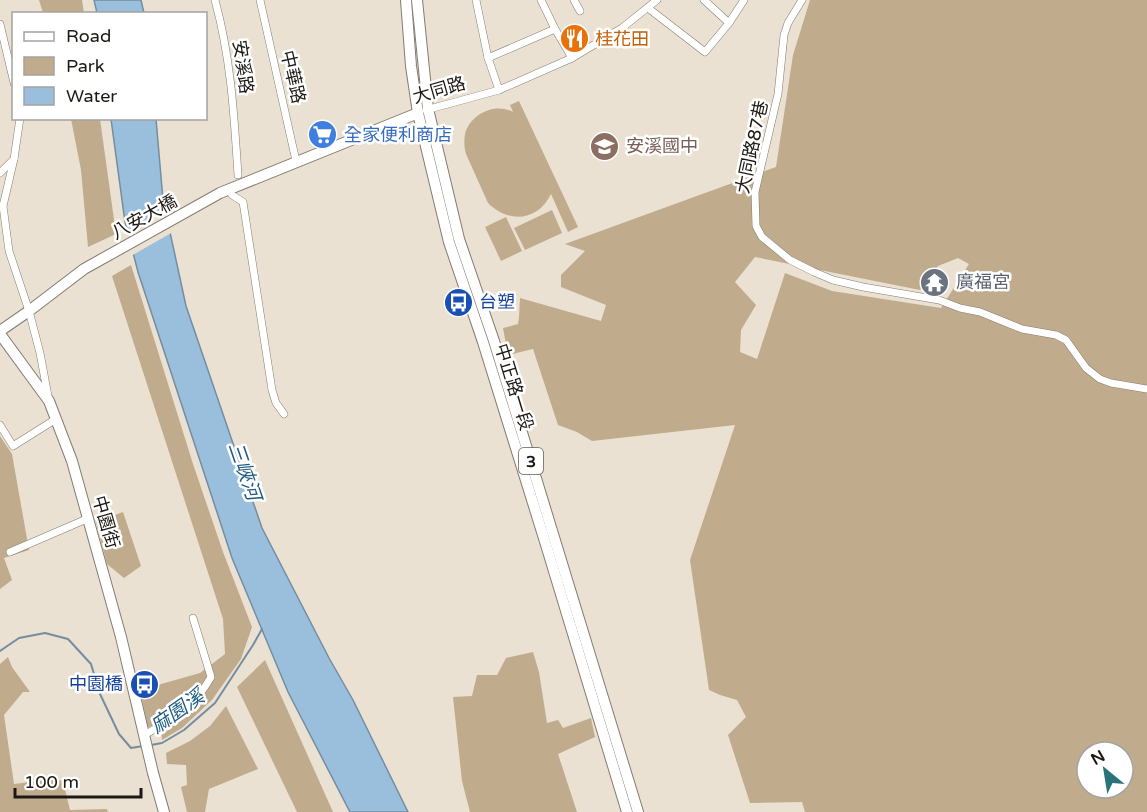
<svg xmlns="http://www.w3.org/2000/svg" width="1147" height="812" font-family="'Varela Round','Noto Sans TC',sans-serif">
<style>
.green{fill:#c0ac8c;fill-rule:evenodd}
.water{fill:#99bfdc;stroke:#748da0;stroke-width:1.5}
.pier{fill:#eae1d2}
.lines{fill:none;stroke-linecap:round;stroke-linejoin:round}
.stream{stroke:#748da0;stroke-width:2}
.street-casing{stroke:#847c6f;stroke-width:8}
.secondary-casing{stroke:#847c6f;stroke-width:12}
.primary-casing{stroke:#847c6f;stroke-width:12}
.street{stroke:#fff;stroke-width:7}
.secondary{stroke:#fff;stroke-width:10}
.primary{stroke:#fff;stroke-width:10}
.labels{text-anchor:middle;stroke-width:5;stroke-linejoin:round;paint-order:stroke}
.shield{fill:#fff;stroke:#605e5a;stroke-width:1.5}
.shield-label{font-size:16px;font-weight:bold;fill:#1c1914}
.food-label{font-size:18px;fill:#c56008;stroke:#fff;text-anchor:start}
.street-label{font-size:18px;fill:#1c1914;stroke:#fff}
.shop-label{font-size:18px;fill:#366cbe;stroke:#fff;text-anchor:start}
.education-label{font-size:18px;fill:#785e54;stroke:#fff;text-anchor:start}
.worship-label{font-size:18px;fill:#5b616d;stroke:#fff;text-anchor:start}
.transit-label{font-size:18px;fill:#164399;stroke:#fff;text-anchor:start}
.water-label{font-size:20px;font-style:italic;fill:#1f5c83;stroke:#fff}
</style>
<rect width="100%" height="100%" fill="#eae1d2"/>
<g class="green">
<path d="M39 0H82L84 13H43Z"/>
<path d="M810 0H1147V812H805L802 802 750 803 728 735 746 717 737 700 720 695 709 690 690 560 735 425 592 441 577 432 558 425 533 349 508 355 503 328 518 324 519 317 520 298 601 321 606 305 561 287V275L585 251 565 244 776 167 793 55ZM755 257 920 290 938 266 958 258 969 264 941 308 832 291 785 273 757 359 740 352 741 330 756 305 735 282ZM1087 752H1123V788H1087Z"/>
<path d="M519 101 578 227 568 232 551 194C538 221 509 224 488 203L466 154C464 147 464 141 465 134 470 114 495 102 513 112L510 105Z"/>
<path d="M71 119H100L116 234 88 247 81 170Z"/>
<path d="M552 210 562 233 525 250 514 228Z"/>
<path d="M506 217 522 251 501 261 485 227Z"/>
<path d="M131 265 193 464 223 552 252 627 241 659 212 700 182 728 162 740 161 724 148 727 140 690 200 673 225 654 223 619 112 276Z"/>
<path d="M0 436 12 454 29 550 4 558 12 580 0 589Z"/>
<path d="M123 512 141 566 124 578 107 564 96 522Z"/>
<path d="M533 652 539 672 547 723 558 720 563 728 591 718 595 737 558 754 577 812H470L462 781 453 697 472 696 477 675H497L506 658Z"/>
<path d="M8 657 12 667 30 692H23L4 715 14 784 54 779 63 781 70 810 107 809 108 812H0V664Z"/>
<path d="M265 660 333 812H297L237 687Z"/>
<path d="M226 706 258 769 209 789 205 812H187L181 787 187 785 186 765 167 764 166 753 190 741 210 726Z"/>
</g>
<g class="water">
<path d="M94 0H141L144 13H97Z"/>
<path d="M111 119H156L163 200 186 306 262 528 329 658 353 700 408 812H350L288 692 232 558 138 272 125 222Z"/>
</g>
<path class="pier" d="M168 208 173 232 131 256 125 232Z"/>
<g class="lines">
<g class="stream">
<path d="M0 651 19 638 45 633 68 639 91 664 100 694 119 734 131 748 143 746"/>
<path d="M151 745 162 743 184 730 215 703 253 645 262 629"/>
</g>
<defs>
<g id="street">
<path d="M215 0C231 59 234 114 238 175"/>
<path d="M260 0 296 161"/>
<path d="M476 0 488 58 499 90"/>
<path d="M541 0 555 29 572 58"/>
<path d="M574 0 580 11"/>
<path d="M802 0 788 23 784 35 778 94 755 192 756 226 762 237 790 260 814 272 833 280 863 287 939 300 960 308 980 312 1022 329 1056 335 1066 340 1086 368 1100 379 1111 383 1147 389"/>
<path d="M648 8 705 52 729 23 704 0"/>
<path d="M729 23 744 0"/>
<path d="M0 24 14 83"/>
<path d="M488 58 555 29"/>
<path d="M426 110 499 90 572 58 622 28 657 0"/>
<path d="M14 159 3 206 9 251 29 311 40 353 48 396"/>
<path d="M0 173 14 159 20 118"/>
<path d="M232 195 243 202 272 390 276 403 284 414"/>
<path d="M0 425 13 446 56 419"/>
<path d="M10 552 89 518"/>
<path d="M144 735C172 720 195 706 211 677L193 618"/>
</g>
<g id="secondary">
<path d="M0 331 29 311 84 269 220 193 418 113"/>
<path d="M0 334 49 401 72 461 121 637 153 773 164 812"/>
</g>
<g id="primary">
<path d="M406 0 411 66 418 113 449 242 483 342 547 548 627 812"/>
<path d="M417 0 428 109 459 239 494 341 638 812"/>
</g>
</defs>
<use href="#street" class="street-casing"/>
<use href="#secondary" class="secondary-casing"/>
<use href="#primary" class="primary-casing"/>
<use href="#street" class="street"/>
<use href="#secondary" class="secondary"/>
<use href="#primary" class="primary"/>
</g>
<defs>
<symbol id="restaurant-disc" viewBox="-11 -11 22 22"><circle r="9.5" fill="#e8710a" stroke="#fff"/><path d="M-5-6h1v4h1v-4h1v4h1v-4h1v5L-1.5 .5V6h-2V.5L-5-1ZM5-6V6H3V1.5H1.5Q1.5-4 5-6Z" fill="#fff"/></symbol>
<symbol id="supermarket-disc" viewBox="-11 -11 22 22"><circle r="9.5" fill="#3f7fe0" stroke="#fff"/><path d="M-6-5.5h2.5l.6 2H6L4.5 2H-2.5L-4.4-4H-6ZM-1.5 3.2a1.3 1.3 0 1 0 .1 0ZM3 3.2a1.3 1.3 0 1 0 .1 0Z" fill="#fff"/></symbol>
<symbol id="school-disc" viewBox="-11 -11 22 22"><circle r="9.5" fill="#8d6e63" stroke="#fff"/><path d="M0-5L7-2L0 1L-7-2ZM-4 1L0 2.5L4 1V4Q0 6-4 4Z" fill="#fff"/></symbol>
<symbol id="temple-disc" viewBox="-11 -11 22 22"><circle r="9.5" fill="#6b7280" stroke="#fff"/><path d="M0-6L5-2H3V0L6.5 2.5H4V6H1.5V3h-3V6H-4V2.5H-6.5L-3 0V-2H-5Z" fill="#fff"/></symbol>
<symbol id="bus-disc" viewBox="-11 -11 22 22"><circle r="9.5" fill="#1a4fb4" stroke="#fff"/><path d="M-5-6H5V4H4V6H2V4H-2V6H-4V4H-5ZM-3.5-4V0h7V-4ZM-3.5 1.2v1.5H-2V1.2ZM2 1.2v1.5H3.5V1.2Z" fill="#fff"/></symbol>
</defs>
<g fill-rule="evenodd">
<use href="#restaurant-disc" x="558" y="22" width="33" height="33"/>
<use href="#supermarket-disc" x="306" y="118" width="33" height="33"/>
<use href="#school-disc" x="588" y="130" width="33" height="33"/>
<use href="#temple-disc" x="918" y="266" width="33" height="33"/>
<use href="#bus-disc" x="442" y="286" width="33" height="33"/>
<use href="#bus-disc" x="128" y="668" width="33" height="33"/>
</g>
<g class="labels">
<rect class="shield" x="519" y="448" width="24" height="26" rx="4.5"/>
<g class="shield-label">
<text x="531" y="467">3</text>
</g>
<g class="food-label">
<text x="595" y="45">桂花田</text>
</g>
<g class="street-label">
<text transform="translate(243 67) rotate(82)" y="6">安溪路</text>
<text transform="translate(293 77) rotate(77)" y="6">中華路</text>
<text transform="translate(439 90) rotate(-16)" y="6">大同路</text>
<text transform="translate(752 147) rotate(-78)" y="6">大同路87巷</text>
<text transform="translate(144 217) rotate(-29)" y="6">八安大橋</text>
<text transform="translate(514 387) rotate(73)" y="6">中正路一段</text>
<text transform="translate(106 522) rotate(74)" y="6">中園街</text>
</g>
<g class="shop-label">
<text x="344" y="141">全家便利商店</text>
</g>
<g class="education-label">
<text x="626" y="152">安溪國中</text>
</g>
<g class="worship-label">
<text x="956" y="288">廣福宮</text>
</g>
<g class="transit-label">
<text x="479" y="308">台塑</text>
<text x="123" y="690" text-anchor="end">中園橋</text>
</g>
<g class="water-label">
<text transform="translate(245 471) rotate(71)" y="7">三峽河</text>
<text transform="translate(177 711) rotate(-35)" y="7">麻園溪</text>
</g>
</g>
<rect x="12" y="12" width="195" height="108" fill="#ffffff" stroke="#a4a3a1" stroke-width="1.5"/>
<rect x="24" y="32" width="30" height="9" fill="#ffffff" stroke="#a4a3a1" stroke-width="1.5"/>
<text x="66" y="42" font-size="18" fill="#1c1914">Road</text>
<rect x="24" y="57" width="30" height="18" fill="#c0ac8c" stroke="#a4a3a1" stroke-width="1.5"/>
<text x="66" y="72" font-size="18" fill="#1c1914">Park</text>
<rect x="24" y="87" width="30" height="18" fill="#99bfdc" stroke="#a4a3a1" stroke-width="1.5"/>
<text x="66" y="102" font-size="18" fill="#1c1914">Water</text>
<g transform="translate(1105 770) rotate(330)"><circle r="28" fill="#ffffff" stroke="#a4a3a1" stroke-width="1.5"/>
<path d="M0-4.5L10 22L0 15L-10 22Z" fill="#29737b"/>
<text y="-9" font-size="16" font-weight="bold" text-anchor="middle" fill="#1c1914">N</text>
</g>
<path d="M15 788v9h126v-9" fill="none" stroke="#1c1914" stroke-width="3"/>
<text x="24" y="788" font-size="18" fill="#1c1914" stroke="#ffffff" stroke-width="4.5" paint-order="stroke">100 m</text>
</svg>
